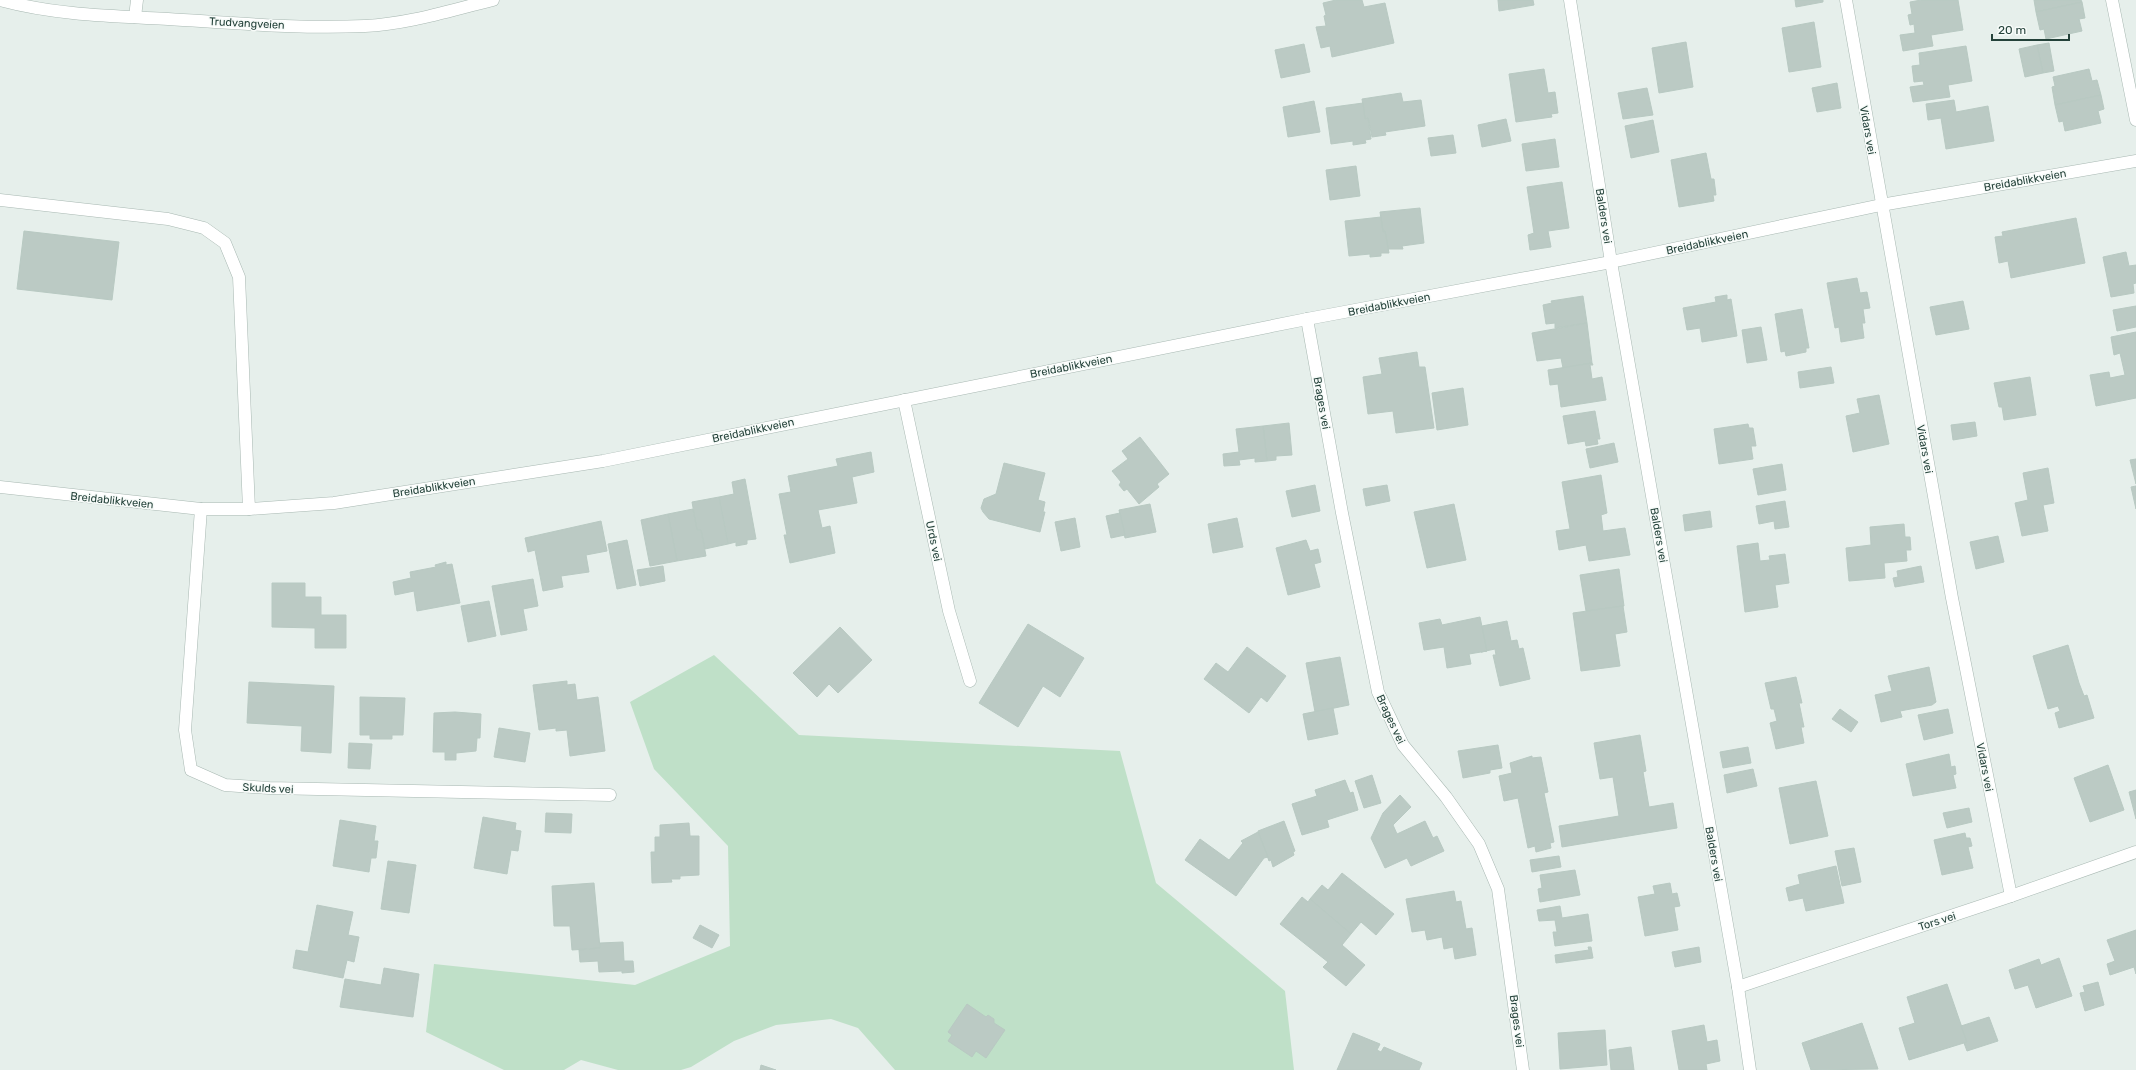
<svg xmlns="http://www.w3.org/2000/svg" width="2136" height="1070" font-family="Rubik,sans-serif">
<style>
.green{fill:#bfe0c8}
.building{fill:#bbcac4;stroke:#b8c9c2}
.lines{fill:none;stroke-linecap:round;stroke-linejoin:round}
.lane-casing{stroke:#a8b8b2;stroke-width:13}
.street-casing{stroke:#a8b8b2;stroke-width:13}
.lane{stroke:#fff;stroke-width:12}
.street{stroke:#fff;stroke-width:12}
.labels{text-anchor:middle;stroke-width:3;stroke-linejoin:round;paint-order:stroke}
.street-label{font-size:11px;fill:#24423a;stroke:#f7fbf9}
</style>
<rect width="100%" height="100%" fill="#e6efeb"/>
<path class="green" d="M714 655 799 735 1120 751 1156 883 1285 991 1294 1070H895L858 1028 831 1019 776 1025 734 1041 691 1067 681 1070H618L581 1060 564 1070H504L426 1032 434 964 635 985 730 946 728 846 654 769 630 702Z"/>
<g class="building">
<path d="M1336 0H1362L1364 7 1385 3 1394 43 1332 57 1330 46 1321 48 1316 27 1326 26 1324 16 1326 15 1323 3Z"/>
<path d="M1498 0H1533L1534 5 1499 11Z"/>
<path d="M1795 0H1823V2L1796 7Z"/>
<path d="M1921 0H1958L1963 30 1931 35 1933 46 1903 51 1900 35 1915 33 1914 24 1910 25 1908 15 1912 14 1910 2Z"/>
<path d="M2034 0H2081L2082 2 2036 12Z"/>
<path d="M2082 2 2085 18 2079 19 2082 31 2046 39 2044 29 2040 30 2036 12Z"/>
<path d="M1814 22 1821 67 1789 72 1782 28Z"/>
<path d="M1686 42 1693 87 1659 93 1652 48Z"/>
<path d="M2049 43 2054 71 2043 73 2037 45Z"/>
<path d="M1304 44 1310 72 1281 78 1275 50Z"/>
<path d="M2037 45 2043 73 2025 77 2019 49Z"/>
<path d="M1966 46 1972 81 1948 85 1950 97 1913 102 1910 87 1924 85 1923 81 1914 82 1912 66 1920 65 1919 53Z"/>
<path d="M1544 69 1548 93 1555 92 1558 113 1551 114 1552 117 1516 122 1509 74Z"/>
<path d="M2089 69 2092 81 2097 80 2101 95 2055 105 2052 87 2055 86 2053 77Z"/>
<path d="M1837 83 1841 108 1817 112 1812 88Z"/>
<path d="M1647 88 1653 115 1623 119 1618 93Z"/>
<path d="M1401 93 1403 102 1421 100 1425 126 1385 132 1386 135 1372 137 1368 118 1365 119 1362 99Z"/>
<path d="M2101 95 2104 109 2098 111 2101 123 2065 131 2063 121 2059 122 2055 105Z"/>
<path d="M1954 100 1956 112 1988 106 1994 141 1946 149 1941 118 1928 120 1926 104Z"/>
<path d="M1314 101 1320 132 1288 137 1283 107Z"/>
<path d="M1363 103 1365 119 1368 118 1371 139 1365 140 1366 143 1353 145V141L1331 144 1326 108Z"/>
<path d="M1506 119 1511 141 1482 147 1478 125Z"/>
<path d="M1653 120 1659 152 1631 158 1625 126Z"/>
<path d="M1453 135 1456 153 1431 156 1428 138Z"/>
<path d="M1555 139 1559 167 1526 171 1522 144Z"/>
<path d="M1706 153 1711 179H1714L1716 195H1713L1714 201 1679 207 1671 160Z"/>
<path d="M1356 166 1360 196 1330 200 1326 170Z"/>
<path d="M1562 182 1569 228 1548 231 1551 247 1530 250 1528 235 1534 233 1527 187Z"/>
<path d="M1420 208 1424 243 1402 246 1403 249H1388L1385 231 1383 232 1380 212Z"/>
<path d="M1381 217 1383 232 1385 231 1389 253H1381V256L1370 257V254L1349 256 1345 221Z"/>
<path d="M2076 218 2085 263 2011 278 2008 261 1999 263 1995 237 2003 236 2002 232Z"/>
<path d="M24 231 119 242 112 300 17 289Z"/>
<path d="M2126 252 2129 266 2136 265V283L2133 284 2134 293 2111 297 2103 257Z"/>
<path d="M1857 278 1860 293 1867 292 1870 308 1863 309 1865 323H1862L1864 338 1841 342 1839 327 1835 328 1827 283Z"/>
<path d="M1727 295V300L1731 299 1737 336 1702 342 1700 328 1687 330 1683 308 1716 302 1715 297Z"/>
<path d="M1583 296 1587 323 1555 328V323L1546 324 1543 305 1552 303 1551 301Z"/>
<path d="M1963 301 1969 329 1936 335 1930 307Z"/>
<path d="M2136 306V327L2117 331 2113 310Z"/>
<path d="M1802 309 1809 348H1806V352L1786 356 1785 351 1781 352 1775 314Z"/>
<path d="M1587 323 1592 363 1563 368 1561 358 1537 361 1532 333Z"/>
<path d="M1761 327 1767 360 1747 363 1742 330Z"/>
<path d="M2136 332V398L2096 406 2090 375 2109 372 2110 378 2125 375 2120 353 2114 355 2111 337Z"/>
<path d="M1417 352 1419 367H1425L1434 428 1396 433 1393 411 1368 414 1363 377 1382 374 1379 358Z"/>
<path d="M1592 363 1593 365H1590L1592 379 1602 377 1606 400 1561 407 1558 384 1550 385 1548 370Z"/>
<path d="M1831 367 1834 383 1800 388 1798 372Z"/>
<path d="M2030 377 2036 415 2004 420 2002 407H1999L1994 383Z"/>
<path d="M1463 388 1468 425 1437 430 1432 393Z"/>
<path d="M1879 395 1889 444 1853 452 1846 416 1860 413 1857 399Z"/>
<path d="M1595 411 1600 439H1597L1598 444 1586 446 1585 441 1568 444 1563 416Z"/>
<path d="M1975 422 1977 436 1953 440 1951 425Z"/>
<path d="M1289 423 1292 455 1276 456V460L1267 461 1263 426Z"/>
<path d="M1748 424 1749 428H1753L1756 446H1751L1753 459 1719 464 1714 429Z"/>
<path d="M1263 426 1267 461 1255 462V458L1239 460 1240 465 1224 466 1223 454 1239 452 1236 429Z"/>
<path d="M1140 437 1169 474 1157 484 1159 487 1139 504 1127 489 1124 491 1119 485 1121 482 1112 471 1128 459 1122 451Z"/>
<path d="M1614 443 1618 462 1590 468 1586 449Z"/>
<path d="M871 452 874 472 852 477 857 503 818 510 822 528 830 526 835 553 790 563 784 535H787L779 494 791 492 788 476 838 466 836 459Z"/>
<path d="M2136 459V484L2130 460Z"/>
<path d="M1004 463 1045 473 1038 500 1045 502 1043 512H1045L1040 532 989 519 983 512 981 508 984 499 996 494Z"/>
<path d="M1782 464 1786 490 1758 495 1753 469Z"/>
<path d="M2048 468 2054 503 2043 505 2048 531 2022 536 2015 503 2028 500 2023 473Z"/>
<path d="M1601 475 1607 513 1601 515 1603 531 1625 528 1630 555 1589 561 1586 545 1559 550 1556 531 1570 529 1562 482Z"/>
<path d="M745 479 756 539 747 540V544L736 546V542L728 544 719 497 734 494 732 482Z"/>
<path d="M1315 485 1320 511 1292 517 1286 491Z"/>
<path d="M1387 485 1390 501 1366 506 1363 489Z"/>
<path d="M2136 486V509L2131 487Z"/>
<path d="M719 497 728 544 705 549 701 530H697L692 502Z"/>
<path d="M1785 501 1789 527 1775 529 1774 521 1759 524 1756 506Z"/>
<path d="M1150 504 1156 532 1125 538 1119 510Z"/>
<path d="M1454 504 1466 560 1427 568 1414 512Z"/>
<path d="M693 509 697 530H701L706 556 677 561 668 514Z"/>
<path d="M1710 511 1712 527 1685 531 1683 515Z"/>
<path d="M1120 513 1125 535 1111 538 1106 516Z"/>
<path d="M668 514 677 561 650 566 641 520Z"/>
<path d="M1075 518 1080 547 1061 551 1055 522Z"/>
<path d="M1237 518 1243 547 1213 553 1208 524Z"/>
<path d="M601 521 607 551 586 555 589 572 561 576 563 587 543 591 535 550 528 552 525 538Z"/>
<path d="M1904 524 1905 537H1910L1911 550H1906L1907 561 1884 563 1885 578 1849 581 1846 548 1871 545 1870 527Z"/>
<path d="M1998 536 2004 562 1976 569 1970 542Z"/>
<path d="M627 540 636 585 617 589 608 544Z"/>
<path d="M1306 540 1310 551 1318 549 1321 562 1314 564 1320 587 1288 595 1276 548Z"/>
<path d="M1758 543 1760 561 1770 560 1769 556 1785 554 1789 583 1775 585 1778 607 1745 612 1737 546Z"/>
<path d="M446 562V565L452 564 460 603 417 611 414 591 395 595 393 582 411 578 410 572 436 567 435 565Z"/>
<path d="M663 566 665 581 640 586 637 570Z"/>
<path d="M1921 566 1924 582 1895 587 1893 578 1898 577 1897 571Z"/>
<path d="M1619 569 1624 606 1586 611 1580 575Z"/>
<path d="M533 579 538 606 523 609 527 630 501 635 492 586Z"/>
<path d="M272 583H305V597H321V615H346V648H315V628L272 627Z"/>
<path d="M489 601 496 636 468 642 461 606Z"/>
<path d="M1623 606 1627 632 1615 634 1620 666 1581 671 1573 613Z"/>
<path d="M1480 617 1487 651 1469 654 1471 664 1447 668 1444 647 1424 650 1419 623 1440 619 1442 625Z"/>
<path d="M1507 621 1511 641 1517 640 1519 649 1523 648 1530 679 1500 686 1493 655H1496L1495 649 1481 652 1487 651 1482 626Z"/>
<path d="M1028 624 1084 658 1060 697 1043 686 1018 727 979 703Z"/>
<path d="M840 627 872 660 838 693 829 684 817 697 793 673Z"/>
<path d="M2068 645 2079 683 2084 696 2087 695 2094 718 2059 728 2055 713 2060 711 2058 706 2048 709 2033 656Z"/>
<path d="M1247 647 1286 676 1267 702 1261 697 1249 713 1204 679 1216 663 1228 672Z"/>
<path d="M1340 657 1349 705 1315 712 1306 663Z"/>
<path d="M1929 667 1936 702 1932 705 1900 711 1902 717 1881 722 1875 695 1892 691 1888 676Z"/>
<path d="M1796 677 1802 703H1799L1804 727H1801L1804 743 1776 749 1770 723 1777 721 1774 709H1771L1765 683Z"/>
<path d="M567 681V685L575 684 577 700 598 697 605 751 570 756 567 730 556 731V728L539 730 533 685Z"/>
<path d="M249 682 334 686 331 753 301 751 302 726 247 723Z"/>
<path d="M360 697 405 698 403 735H392V739H370V735H360Z"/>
<path d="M1333 708 1338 734 1308 740 1303 714Z"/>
<path d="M1840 709 1858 722 1851 732 1832 719Z"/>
<path d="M1948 709 1953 733 1924 740 1918 715Z"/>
<path d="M455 712 481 714 480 738H477L476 751 456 753V760H445V752H433L434 713Z"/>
<path d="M499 728 530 733 525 762 494 757Z"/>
<path d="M1640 735 1646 771 1643 772 1649 807 1673 803 1677 828 1562 847 1559 826 1619 816 1613 777 1600 779 1594 743Z"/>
<path d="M349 743 372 744 370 769 348 768Z"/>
<path d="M1498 745 1502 768 1490 770V773L1463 778 1458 751Z"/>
<path d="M1748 747 1751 763 1723 768 1720 752Z"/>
<path d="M1949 754 1951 767 1955 766 1956 774 1953 775 1956 788 1913 796 1906 764Z"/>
<path d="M1532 756V758L1541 757 1548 792 1544 793 1554 842 1550 843 1551 848 1536 852 1535 846 1528 848 1518 798 1504 801 1499 776 1512 773 1510 763Z"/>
<path d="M2108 765 2124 810 2090 822 2074 778Z"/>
<path d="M1753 769 1757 786 1727 793 1724 775Z"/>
<path d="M1372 775 1381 803 1364 808 1355 781Z"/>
<path d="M1345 780 1350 793 1353 792 1358 810 1327 820 1329 827 1302 835 1292 804 1317 796 1315 790Z"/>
<path d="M1816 781 1828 836 1790 844 1779 788Z"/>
<path d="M2136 790V819L2129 792Z"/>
<path d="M1400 795 1411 807 1393 825 1397 834 1425 821 1433 838 1437 836 1444 851 1411 866 1407 858 1385 868 1371 838 1383 813Z"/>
<path d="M1969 808 1972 822 1947 828 1943 813Z"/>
<path d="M546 813 572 814 571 833 545 832Z"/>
<path d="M483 817 516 823 515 830 521 831 518 851 511 850 507 874 474 868Z"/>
<path d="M340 820 376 826 374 841H378L376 858H371L369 872 333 866Z"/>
<path d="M1284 821 1295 851 1293 852 1294 855 1273 867 1271 860 1269 861 1258 831Z"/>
<path d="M689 823 690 836H699V875L680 876V879H671L672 882 652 883 651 852H655V837H660V825Z"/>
<path d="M1258 832 1268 857 1264 858 1236 896 1185 860 1200 839 1229 860 1243 843 1241 841Z"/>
<path d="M1965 833 1966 838H1970L1972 846 1968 847 1973 868 1942 875 1934 840Z"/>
<path d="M1854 848 1861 882 1842 886 1835 851Z"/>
<path d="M1559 856 1561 867 1532 872 1530 860Z"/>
<path d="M388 861 416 865 409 913 381 909Z"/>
<path d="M1836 866 1844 903 1806 911 1803 898 1789 901 1786 888 1800 884 1798 875Z"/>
<path d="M1575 870 1580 895 1540 902 1538 889 1542 888 1540 875Z"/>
<path d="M1342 873 1394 914 1376 935 1361 922 1351 934 1310 899 1322 885 1328 890Z"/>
<path d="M594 883 600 948 572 950 570 926H554L552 886Z"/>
<path d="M1670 883 1672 894 1677 893 1680 906 1674 907 1678 930 1645 936 1638 897 1655 894 1653 886Z"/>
<path d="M1454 891 1456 902 1461 901 1466 929 1472 928 1476 955 1455 959 1453 947 1444 949 1442 937 1427 940 1425 930 1412 932 1406 899Z"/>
<path d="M1302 897 1308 902 1310 899 1351 934 1342 945 1365 965 1346 986 1323 967 1328 962 1280 924Z"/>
<path d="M317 905 353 912 348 935 359 937 354 962 347 960 343 978 293 968 296 950 308 952Z"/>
<path d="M1560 906 1562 918 1588 914 1592 941 1555 946 1553 932H1557L1555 920 1539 921 1537 910Z"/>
<path d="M700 925 719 935 712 948 693 938Z"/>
<path d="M2136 930V974L2134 967 2110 975 2107 964 2115 961 2107 940Z"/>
<path d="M623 942 624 961H633L634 972 622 973V971L599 972 598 961 580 962 579 950 600 948V943Z"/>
<path d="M1588 947H1591L1593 958 1556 963 1555 955 1589 950Z"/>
<path d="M1699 947 1701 962 1675 967 1672 952Z"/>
<path d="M2059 958 2072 996 2036 1008 2028 985 2015 989 2009 970 2039 959 2041 965Z"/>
<path d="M384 968 419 974 413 1017 340 1007 345 979 381 985Z"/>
<path d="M2098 982 2104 1005 2085 1011 2080 993 2085 992 2083 986Z"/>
<path d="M1947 984 1967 1042 1909 1060 1899 1028 1915 1023 1907 997Z"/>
<path d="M967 1004 986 1017 988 1015 994 1019V1023L1005 1030 986 1058 976 1051 972 1057 948 1041 952 1035 948 1032Z"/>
<path d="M1989 1017 1998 1041 1967 1051 1964 1043 1967 1042 1961 1026Z"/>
<path d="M1862 1023 1878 1069 1811 1070 1802 1043Z"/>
<path d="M1704 1025 1707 1042 1717 1040 1720 1061 1706 1064 1707 1070H1679L1672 1031Z"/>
<path d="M1605 1030 1607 1065 1560 1069 1558 1033Z"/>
<path d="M1353 1033 1380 1044 1377 1050 1381 1052 1384 1047 1422 1063 1419 1070H1337Z"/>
<path d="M1631 1047 1634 1070H1611L1609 1050Z"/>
<path d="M761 1065 776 1070H760Z"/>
</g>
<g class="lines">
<defs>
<g id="lane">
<path d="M135 17 137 0"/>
<path d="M0 200 168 219 204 228 225 243 239 277 249 509"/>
</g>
<g id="street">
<path d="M0 0C55 15 112 16 168 19 234 23 300 29 365 26 409 24 451 10 493 0"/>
<path d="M1570 0 1611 262 1738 987 1750 1070"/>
<path d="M1846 0 1952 598 2011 896"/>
<path d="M2112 0 2136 120"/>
<path d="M1307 319 1342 513 1378 692 1403 745 1446 797 1479 844 1498 889 1523 1070"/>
<path d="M904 400 949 611 970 681"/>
<path d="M0 487 201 509H249L334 503 603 461 1307 319 1611 262 1881 205 2136 161"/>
<path d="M201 509 185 730 191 770 225 785 269 788 610 795"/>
<path d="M1738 987 2011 896 2136 852"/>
</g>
</defs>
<use href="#lane" class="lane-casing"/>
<use href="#street" class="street-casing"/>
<use href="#lane" class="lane"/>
<use href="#street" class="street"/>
</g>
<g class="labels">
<g class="street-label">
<text transform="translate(247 23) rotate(3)" y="4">Trudvangveien</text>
<text transform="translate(1868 130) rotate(80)" y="4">Vidars vei</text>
<text transform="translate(2025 180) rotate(-10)" y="4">Breidablikkveien</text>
<text transform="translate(1604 216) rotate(81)" y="4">Balders vei</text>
<text transform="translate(1707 242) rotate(-12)" y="4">Breidablikkveien</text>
<text transform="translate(1389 304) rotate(-11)" y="4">Breidablikkveien</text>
<text transform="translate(1071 366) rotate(-11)" y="4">Breidablikkveien</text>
<text transform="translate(1322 403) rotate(80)" y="4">Brages vei</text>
<text transform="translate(753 430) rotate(-12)" y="4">Breidablikkveien</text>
<text transform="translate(1925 449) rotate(80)" y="4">Vidars vei</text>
<text transform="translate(434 487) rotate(-9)" y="4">Breidablikkveien</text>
<text transform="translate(112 500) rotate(6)" y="4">Breidablikkveien</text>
<text transform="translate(1659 535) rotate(80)" y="4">Balders vei</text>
<text transform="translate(934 541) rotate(78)" y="4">Urds vei</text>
<text transform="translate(1391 719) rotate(65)" y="4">Brages vei</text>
<text transform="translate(1985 767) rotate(79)" y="4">Vidars vei</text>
<text transform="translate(268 788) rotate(3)" y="4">Skulds vei</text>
<text transform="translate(1714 854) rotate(80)" y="4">Balders vei</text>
<text transform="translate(1937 921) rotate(-18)" y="4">Tors vei</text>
<text transform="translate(1517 1021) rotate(83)" y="4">Brages vei</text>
</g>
</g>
<path d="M1992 34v6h77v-6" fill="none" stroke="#24423a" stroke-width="2"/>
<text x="1998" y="34" font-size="12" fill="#24423a" stroke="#f7fbf9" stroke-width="3" paint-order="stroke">20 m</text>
</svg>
